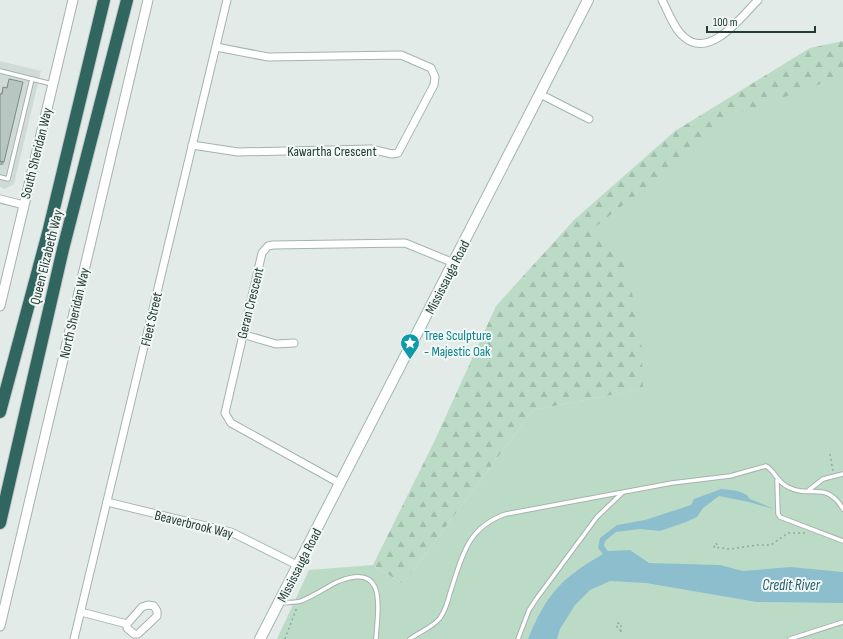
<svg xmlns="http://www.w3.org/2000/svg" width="843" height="639" font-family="'Sofia Sans Condensed',sans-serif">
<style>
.built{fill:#d0dbd7}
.grass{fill:#bcdbc7}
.forest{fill:url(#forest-firs)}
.water{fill:#8dbecd}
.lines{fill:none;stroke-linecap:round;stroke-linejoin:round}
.service-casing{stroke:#a5b3af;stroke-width:5.5}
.minor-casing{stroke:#a5b3af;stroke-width:9}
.tertiary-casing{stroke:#a5b3af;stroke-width:11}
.secondary-casing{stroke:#a1b6b0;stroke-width:12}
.motorway-casing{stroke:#c1c8c7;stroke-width:14}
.path{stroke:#84ada3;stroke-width:1.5;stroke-dasharray:2 3;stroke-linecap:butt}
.service{stroke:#fff;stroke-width:3.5}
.minor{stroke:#fff;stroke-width:7}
.tertiary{stroke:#fff;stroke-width:9}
.secondary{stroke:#fff;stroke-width:10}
.motorway{stroke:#31655f;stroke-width:12}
.wall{fill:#9daaa6}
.building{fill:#b7c6c1;stroke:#808b87}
.labels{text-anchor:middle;stroke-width:4;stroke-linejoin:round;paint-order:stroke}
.street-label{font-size:14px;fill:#233b36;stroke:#f2f8f5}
.culture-label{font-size:14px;fill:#0d838f;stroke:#f2f8f5;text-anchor:start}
.water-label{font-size:15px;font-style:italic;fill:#215f73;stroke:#f2f8f5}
</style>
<defs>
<pattern id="forest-firs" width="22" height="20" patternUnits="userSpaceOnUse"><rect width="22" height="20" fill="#bcdbc7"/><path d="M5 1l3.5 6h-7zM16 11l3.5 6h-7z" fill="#a1bdac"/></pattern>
</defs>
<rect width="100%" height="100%" fill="#e2ebe8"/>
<path class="built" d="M0 61 41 71 14 184 5 189 0 187Z"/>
<path class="grass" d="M843 67V639H277L309 570 373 565 403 584 533 410 642 389 589 232 740 99Z"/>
<path class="forest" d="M843 41V76L737 114 589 232 624 261 641 330 643 389 533 410 403 584 373 565 435 440 496 306 574 220 675 131 810 48Z"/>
<path class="water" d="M721 489C730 490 745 490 750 499L774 509 749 502 719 496 703 508 697 517 686 522 660 531 640 529 616 532 605 541 604 546 608 551 630 550 649 563 720 565 743 571 790 567 843 572V603L757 602 646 583 610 581 590 590 575 605 560 629 557 639H528C546 595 561 578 603 554L598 548 600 538 617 525 645 520 691 505 694 499Z"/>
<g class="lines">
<defs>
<g id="service">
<path d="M0 71 32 79 8 179 0 177"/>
<path d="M32 79 52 84"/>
<path d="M777 480 778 514 780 517 843 541"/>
<path d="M809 490 823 479 843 474"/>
<path d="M280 603C286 602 296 603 301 601 314 596 325 588 337 582 387 561 378 606 376 639"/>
<path d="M410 639C419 632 432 628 440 618 445 611 448 601 450 593 462 557 467 527 506 514L672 483 730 476 766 466C775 471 776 481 788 487 810 499 826 480 843 509"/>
<path d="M518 639 529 610 537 598 597 517 622 493"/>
<path d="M790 639 843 622"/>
</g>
<g id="minor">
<path d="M662 0C668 11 674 29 684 37 710 60 742 16 758 0"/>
<path d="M540 94 589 119"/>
<path d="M192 145 238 152 371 149 392 154 398 153 434 85 435 77 431 68 401 55 268 57 216 47"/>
<path d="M0 199 24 205"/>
<path d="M242 334 276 344 294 343"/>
<path d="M341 484 231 423 225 413 262 253 268 246 273 245 405 243 454 263"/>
<path d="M107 502 231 532 299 566"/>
<path d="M81 612 127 624V628L134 634H138L157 616V611L154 606 148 605 142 607 127 624"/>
<path d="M74 639 227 0"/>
</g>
<g id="tertiary">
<path d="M0 306 73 0"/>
<path d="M0 626 148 0"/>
</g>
<path id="secondary" d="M260 639 588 0"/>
<g id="motorway">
<path d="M0 412 49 229 104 0"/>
<path d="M0 523 63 249 127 0"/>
</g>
</defs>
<use href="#service" class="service-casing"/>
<use href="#minor" class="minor-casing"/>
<use href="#tertiary" class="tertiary-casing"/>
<use href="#secondary" class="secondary-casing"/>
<use href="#motorway" class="motorway-casing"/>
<g class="path">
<path d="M830 454 833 471"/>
<path d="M717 545 716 543 714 547 730 549 757 545H771L788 533H808"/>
<path d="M621 631 617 627V623L621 624V632"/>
<path d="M285 639 297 607"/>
</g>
<use href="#service" class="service"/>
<use href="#minor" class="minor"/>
<use href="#tertiary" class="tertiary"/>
<use href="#secondary" class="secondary"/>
<use href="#motorway" class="motorway"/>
</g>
<path class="wall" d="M9 79 4 162 3 165H0V94H1L3 87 6 88Z"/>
<path class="building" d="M9 79 23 82 4 162 0 161V94H2L3 87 7 88Z"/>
<defs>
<symbol id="sight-pin" viewBox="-11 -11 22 30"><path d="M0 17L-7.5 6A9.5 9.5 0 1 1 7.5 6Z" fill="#0f9aa8" stroke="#f2f8f5"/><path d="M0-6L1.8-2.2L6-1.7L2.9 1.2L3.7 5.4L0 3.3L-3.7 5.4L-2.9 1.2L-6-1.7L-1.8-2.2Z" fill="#fff"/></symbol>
</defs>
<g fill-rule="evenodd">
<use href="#sight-pin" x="399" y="332" width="22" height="30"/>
</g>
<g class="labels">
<g class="street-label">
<text x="332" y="156">Kawartha Crescent</text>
<text transform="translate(36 153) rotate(-76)" y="5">South Sheridan Way</text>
<text transform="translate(46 257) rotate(-76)" y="5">Queen Elizabeth Way</text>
<text transform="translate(447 277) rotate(-63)" y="5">Mississauga Road</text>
<text transform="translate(250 303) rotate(-76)" y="5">Geran Crescent</text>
<text transform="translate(74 313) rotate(-77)" y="5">North Sheridan Way</text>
<text transform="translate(151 319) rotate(-77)" y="5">Fleet Street</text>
<text transform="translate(194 524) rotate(14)" y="5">Beaverbrook Way</text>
<text transform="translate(299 565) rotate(-63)" y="5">Mississauga Road</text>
</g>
<g class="culture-label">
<text x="424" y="340">Tree Sculpture<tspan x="424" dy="16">- Majestic Oak</tspan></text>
</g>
<g class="water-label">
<text x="791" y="590">Credit River</text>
</g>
</g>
<path d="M707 26v6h108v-6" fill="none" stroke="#233b36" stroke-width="2"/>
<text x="713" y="26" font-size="12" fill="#233b36" stroke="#f2f8f5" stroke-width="3" paint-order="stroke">100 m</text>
</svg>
